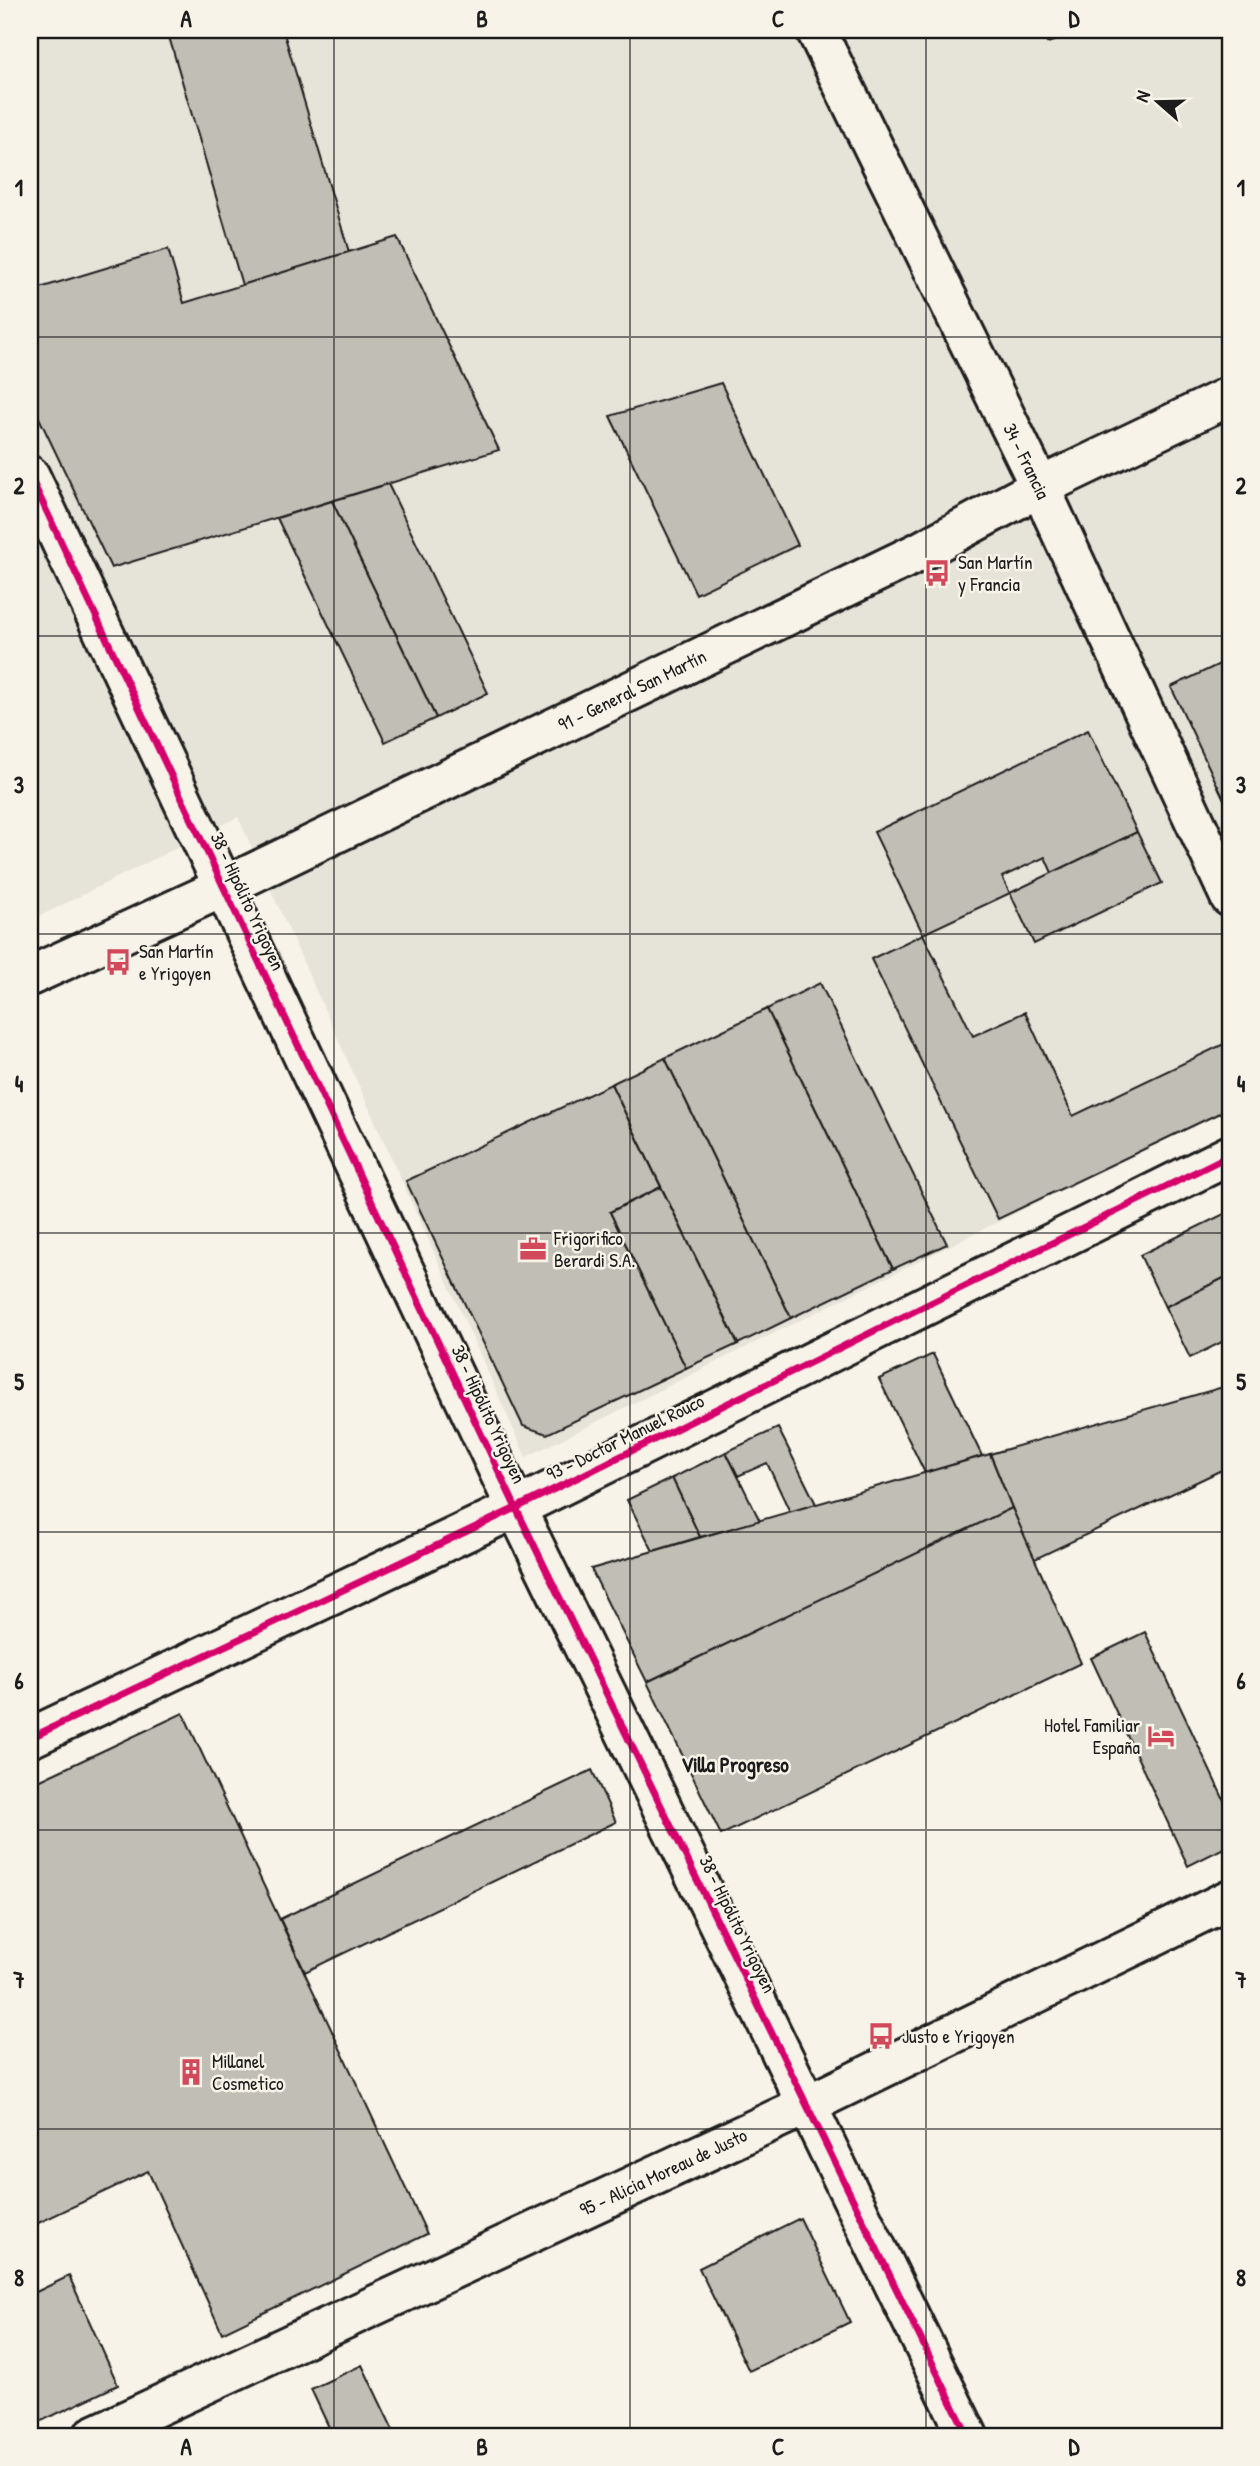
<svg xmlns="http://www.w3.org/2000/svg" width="1260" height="2466" font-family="'Patrick Hand',sans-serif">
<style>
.built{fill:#e6e3d9}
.building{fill:#c0beb5;stroke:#1c1c1c;stroke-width:2}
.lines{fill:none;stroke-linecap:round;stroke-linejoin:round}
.minor-casing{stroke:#1c1c1c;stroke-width:44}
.minor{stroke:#f7f3e8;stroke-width:38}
.cycleway-casing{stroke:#f7f3e8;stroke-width:11}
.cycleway{stroke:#d6006c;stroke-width:7}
.grid{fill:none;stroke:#1c1c1c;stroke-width:2;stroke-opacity:0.55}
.labels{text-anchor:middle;stroke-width:5;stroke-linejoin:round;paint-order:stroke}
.street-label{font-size:19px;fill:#1c1c1c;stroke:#f7f3e8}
.poi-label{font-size:19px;fill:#1c1c1c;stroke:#f7f3e8;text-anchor:start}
.neighbourhood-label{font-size:21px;font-weight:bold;fill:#1c1c1c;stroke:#f7f3e8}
.neatline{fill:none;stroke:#1c1c1c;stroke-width:2.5}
.grid-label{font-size:23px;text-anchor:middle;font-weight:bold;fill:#1c1c1c}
</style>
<rect width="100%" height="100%" fill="#f7f3e8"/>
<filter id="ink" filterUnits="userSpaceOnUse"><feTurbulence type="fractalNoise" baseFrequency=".0143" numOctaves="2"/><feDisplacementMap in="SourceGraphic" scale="14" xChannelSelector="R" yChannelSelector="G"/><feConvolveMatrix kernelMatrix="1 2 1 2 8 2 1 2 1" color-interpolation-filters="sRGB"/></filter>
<g filter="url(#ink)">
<path class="built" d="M30 30H1230V1106L526 1457 238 817 30 921Z"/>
<g class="building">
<path d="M167 30H283L349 252 242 285Z"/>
<path d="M1044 30H1091L1047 43Z"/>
<path d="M397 237 499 450 111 568 30 399V291L168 249 184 303Z"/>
<path d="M721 383 798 545 696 594 610 416Z"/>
<path d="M388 484 488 693 436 718 332 501Z"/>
<path d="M332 501 436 718 385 742 277 518Z"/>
<path d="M1230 659V812L1171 687Z"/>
<path d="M1088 730 1137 832 1052 873 1045 857 1002 877 1010 893 923 934 874 832Z"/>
<path d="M1137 832 1162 883 1034 944 1010 893Z"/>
<path d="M923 934 973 1036 1025 1012 1073 1116 1230 1041V1108L998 1219 871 959Z"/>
<path d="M820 983 947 1244 893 1269 767 1009Z"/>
<path d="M767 1009 893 1269 791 1318 665 1058Z"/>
<path d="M665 1058 791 1318 738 1344 611 1084Z"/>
<path d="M611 1084 661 1187 610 1212 686 1368 547 1434 523 1426 406 1181Z"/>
<path d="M661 1187 738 1344 686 1368 610 1212Z"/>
<path d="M1230 1211V1275L1165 1307 1140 1255Z"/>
<path d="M1230 1275V1338L1190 1358 1165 1307Z"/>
<path d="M933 1354 982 1456 925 1473 879 1379Z"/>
<path d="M1230 1385V1466L1033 1560 990 1454Z"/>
<path d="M778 1428 816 1504 790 1512 767 1463 738 1476 726 1452Z"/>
<path d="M726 1452 760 1521 700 1537 672 1478Z"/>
<path d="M990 1454 1012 1508 647 1682 591 1569Z"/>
<path d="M672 1478 700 1537 653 1551 627 1500Z"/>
<path d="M1012 1508 1081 1663 721 1835 647 1682Z"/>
<path d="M1145 1632 1230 1813V1845L1188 1866 1091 1658Z"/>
<path d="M183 1713 427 2234 222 2333 148 2171 30 2227V1785Z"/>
<path d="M592 1770 616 1822 305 1972 280 1919Z"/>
<path d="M800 2218 850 2322 749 2371 699 2268Z"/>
<path d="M69 2276 118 2385 33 2425 30 2424V2295Z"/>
<path d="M362 2365 396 2436H333L311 2389Z"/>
</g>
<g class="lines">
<defs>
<g id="minor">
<path d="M816 30 1040 487 1230 897"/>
<path d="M30 476 516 1508 968 2436"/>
<path d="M30 976 224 887 921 551 1040 487 1230 396"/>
<path d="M30 1738 516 1508 1230 1155"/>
<path d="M93 2436 809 2104 1230 1899"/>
</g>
</defs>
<use href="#minor" class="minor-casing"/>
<use href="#minor" class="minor"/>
<defs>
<g id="cycleway">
<path d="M30 476 516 1508 968 2436"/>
<path d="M30 1738 516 1508 1230 1155"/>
</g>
</defs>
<use href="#cycleway" class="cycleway-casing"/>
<use href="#cycleway" class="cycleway"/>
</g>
</g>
<path class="grid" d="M334 30V2436M630 30V2436M926 30V2436M30 337H1230M30 636H1230M30 934H1230M30 1233H1230M30 1532H1230M30 1830H1230M30 2129H1230"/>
<defs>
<symbol id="bus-bare" viewBox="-9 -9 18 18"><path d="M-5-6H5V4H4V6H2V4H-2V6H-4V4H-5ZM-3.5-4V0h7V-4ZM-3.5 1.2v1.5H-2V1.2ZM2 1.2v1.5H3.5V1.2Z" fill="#d1495b" stroke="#f7f3e8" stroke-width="2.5" paint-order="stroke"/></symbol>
<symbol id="office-bare" viewBox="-9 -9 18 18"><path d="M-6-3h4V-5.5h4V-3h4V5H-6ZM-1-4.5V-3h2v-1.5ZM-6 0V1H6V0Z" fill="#d1495b" stroke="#f7f3e8" stroke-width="2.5" paint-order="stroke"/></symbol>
<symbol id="hotel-bare" viewBox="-9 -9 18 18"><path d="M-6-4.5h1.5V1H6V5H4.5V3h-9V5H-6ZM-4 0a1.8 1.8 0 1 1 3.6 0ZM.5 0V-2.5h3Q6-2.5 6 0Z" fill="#d1495b" stroke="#f7f3e8" stroke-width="2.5" paint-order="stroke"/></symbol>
<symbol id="building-bare" viewBox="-9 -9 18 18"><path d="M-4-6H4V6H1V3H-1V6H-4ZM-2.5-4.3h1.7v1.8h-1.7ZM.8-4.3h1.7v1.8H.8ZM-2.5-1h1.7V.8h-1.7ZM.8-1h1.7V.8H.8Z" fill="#d1495b" stroke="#f7f3e8" stroke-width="2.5" paint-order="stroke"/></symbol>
</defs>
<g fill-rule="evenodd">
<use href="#bus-bare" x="918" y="554" width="38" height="38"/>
<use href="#bus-bare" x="99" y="943" width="38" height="38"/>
<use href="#office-bare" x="514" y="1230" width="38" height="38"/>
<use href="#hotel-bare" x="1142" y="1717" width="38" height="38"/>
<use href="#bus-bare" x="862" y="2017" width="38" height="38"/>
<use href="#building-bare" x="172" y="2053" width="38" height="38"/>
</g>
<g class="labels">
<g class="street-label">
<text transform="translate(1027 461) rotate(64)" y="7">34 - Francia</text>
<text transform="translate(632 690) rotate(-26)" y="7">91 - General San Martín</text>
<text transform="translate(248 901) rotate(65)" y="7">38 - Hipólito Yrigoyen</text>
<text transform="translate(489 1414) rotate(65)" y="7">38 - Hipólito Yrigoyen</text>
<text transform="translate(625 1437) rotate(-26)" y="7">93 - Doctor Manuel Rouco</text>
<text transform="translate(738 1924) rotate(64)" y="7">38 - Hipólito Yrigoyen</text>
<text transform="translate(663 2172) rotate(-25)" y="7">95 - Alicia Moreau de Justo</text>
</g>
<g class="poi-label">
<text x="958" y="569">San Martín<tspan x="958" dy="22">y Francia</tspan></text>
<text x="139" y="958">San Martín<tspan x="139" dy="22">e Yrigoyen</tspan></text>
<text x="554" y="1245">Frigorifico<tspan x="554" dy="22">Berardi S.A.</tspan></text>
<text x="1140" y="1732" text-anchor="end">Hotel Familiar<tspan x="1140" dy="22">España</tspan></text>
<text x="902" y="2043">Justo e Yrigoyen</text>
<text x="212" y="2068">Millanel<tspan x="212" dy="22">Cosmetico</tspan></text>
</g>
<g class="neighbourhood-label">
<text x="735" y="1772">Villa Progreso</text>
</g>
</g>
<rect width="1260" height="2466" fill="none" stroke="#f7f3e8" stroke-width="77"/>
<g transform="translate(1158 102) rotate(290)" stroke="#f7f3e8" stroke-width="5" paint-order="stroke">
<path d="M0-5L12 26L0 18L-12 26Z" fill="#1c1c1c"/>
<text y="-10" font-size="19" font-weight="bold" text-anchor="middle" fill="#1c1c1c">N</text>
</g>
<rect x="38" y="38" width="1184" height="2390" class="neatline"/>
<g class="grid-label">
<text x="186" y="27">A</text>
<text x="482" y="27">B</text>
<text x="778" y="27">C</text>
<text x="1074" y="27">D</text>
<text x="19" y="196">1</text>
<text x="1241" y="196">1</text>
<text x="19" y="494">2</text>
<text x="1241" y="494">2</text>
<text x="19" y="793">3</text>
<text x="1241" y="793">3</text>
<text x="19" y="1092">4</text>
<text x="1241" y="1092">4</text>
<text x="19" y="1390">5</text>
<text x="1241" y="1390">5</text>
<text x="19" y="1689">6</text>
<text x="1241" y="1689">6</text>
<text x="19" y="1988">7</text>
<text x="1241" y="1988">7</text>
<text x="19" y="2286">8</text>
<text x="1241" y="2286">8</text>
<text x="186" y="2455">A</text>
<text x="482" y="2455">B</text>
<text x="778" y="2455">C</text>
<text x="1074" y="2455">D</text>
</g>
</svg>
